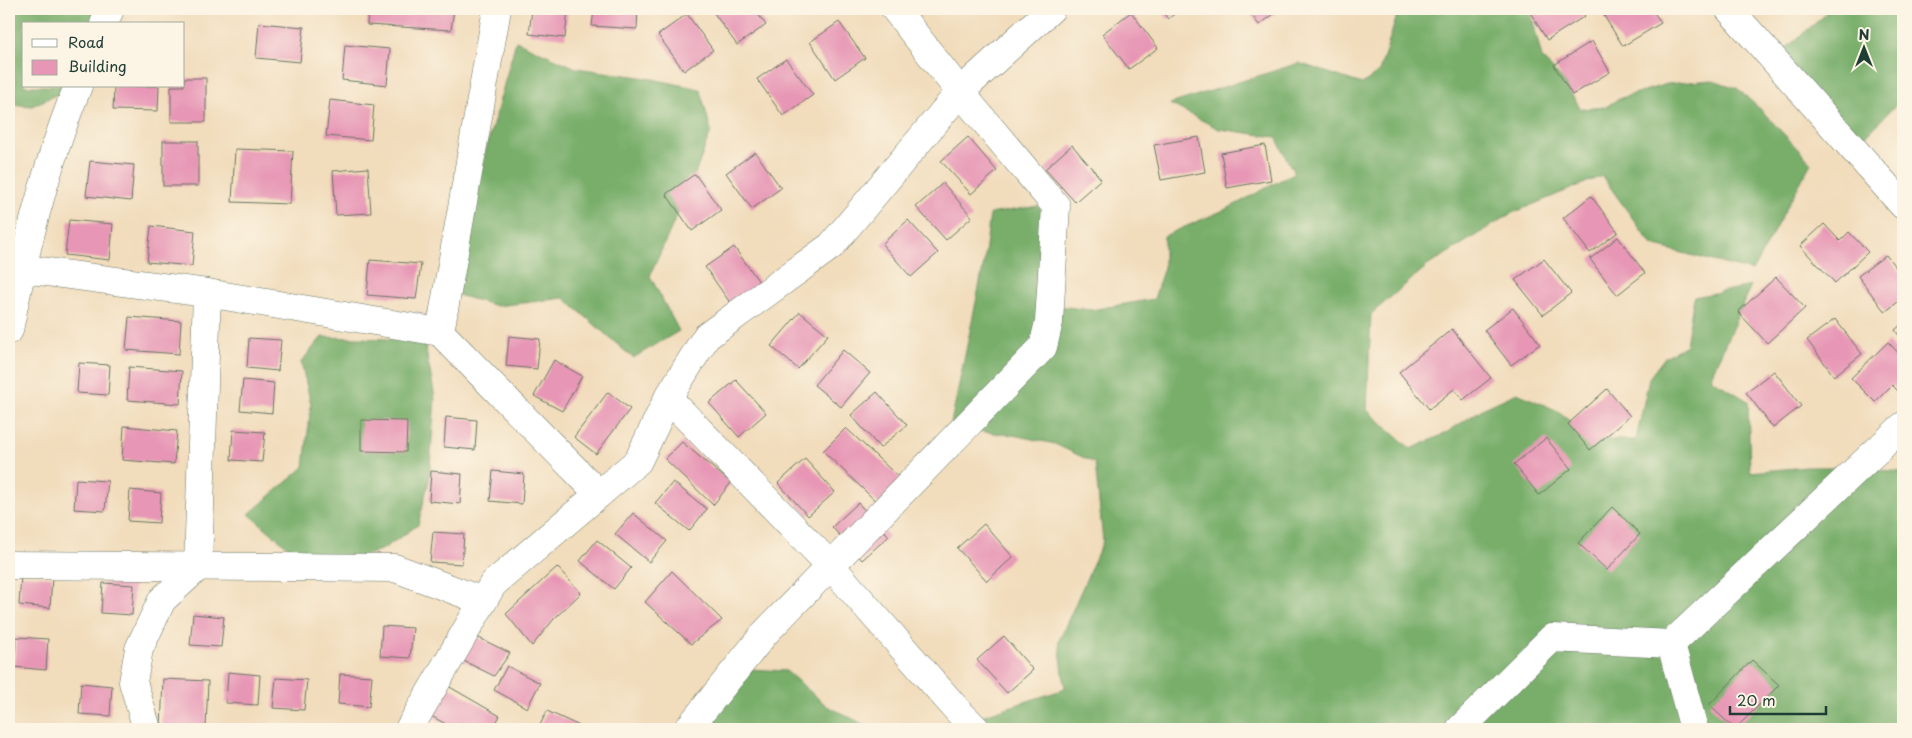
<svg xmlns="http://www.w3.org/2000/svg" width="1912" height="738" font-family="'Playpen Sans',sans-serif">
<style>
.forest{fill:#78ae6a;stroke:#4c764f}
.building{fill:#e797b5}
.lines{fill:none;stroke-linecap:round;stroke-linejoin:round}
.street-casing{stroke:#687563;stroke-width:29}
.street{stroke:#fff;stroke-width:28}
</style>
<rect width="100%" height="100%" fill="#fcf5e5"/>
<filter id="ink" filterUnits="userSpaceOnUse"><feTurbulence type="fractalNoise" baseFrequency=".02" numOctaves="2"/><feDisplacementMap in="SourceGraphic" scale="10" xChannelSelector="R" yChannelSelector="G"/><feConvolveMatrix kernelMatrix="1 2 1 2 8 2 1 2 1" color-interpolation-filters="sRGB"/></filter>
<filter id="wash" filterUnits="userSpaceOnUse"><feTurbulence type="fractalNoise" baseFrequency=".0096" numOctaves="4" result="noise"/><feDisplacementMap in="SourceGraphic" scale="20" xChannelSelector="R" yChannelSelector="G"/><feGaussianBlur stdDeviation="1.12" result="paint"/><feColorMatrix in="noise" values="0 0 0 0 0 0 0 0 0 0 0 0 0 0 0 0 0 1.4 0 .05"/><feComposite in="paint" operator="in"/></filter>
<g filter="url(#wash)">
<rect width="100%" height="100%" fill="#f1dcbb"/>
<g class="forest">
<path d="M9 9H117L116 24H24V86H75L32 106 9 104Z"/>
<path d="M1396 9H1530L1542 58 1564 82 1581 109 1606 107 1618 99 1667 84 1712 80 1737 88 1762 111 1811 163 1752 271 1652 245 1602 176 1510 214 1427 266 1371 314 1367 410 1411 449 1446 433 1484 408 1517 393 1556 410 1593 440H1636L1649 378 1665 357 1686 345 1694 297 1751 286 1710 378 1748 401 1750 472 1807 467H1846L1903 472V729H941L1065 689 1059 641 1103 541 1095 463 1055 444 1013 435 950 428 984 263 990 214 1038 206 1057 234 1058 306 1091 310 1154 299 1164 267V236L1231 207 1294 173 1276 137 1219 129 1170 104 1299 63 1362 84 1379 72 1396 19Z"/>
<path d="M1827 9H1903V97L1865 137 1835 128 1766 65 1825 15Z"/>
<path d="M516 41 576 68 647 78 700 89 711 131 695 174 650 276 679 331 633 358 564 298 497 306 447 292Z"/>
<path d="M322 337 424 340 435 398 429 480 418 525 383 549 340 565 290 549 249 514 304 467 311 404 301 362Z"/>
<path d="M730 668 786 671 827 706 873 729H688L699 692Z"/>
</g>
<g id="blocks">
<g class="building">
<path d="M368 9H454L451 30 367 25Z"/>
<path d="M532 9H568L565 38 529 34Z"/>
<path d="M594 9H638L637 29 592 26Z"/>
<path d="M711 9H754L766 25 737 45Z"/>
<path d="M1160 9H1181L1168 19Z"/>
<path d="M1247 9H1281L1259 25Z"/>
<path d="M1528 9H1580L1585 16 1547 40Z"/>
<path d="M1616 9H1652L1661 23 1623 46 1604 16Z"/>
<path d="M1131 12 1158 48 1129 69 1102 34Z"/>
<path d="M687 14 713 50 684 71 658 35Z"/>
<path d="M839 22 865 58 835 79 810 42Z"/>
<path d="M259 23 304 27 300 62 256 58Z"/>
<path d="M1592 41 1610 72 1572 95 1554 65Z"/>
<path d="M345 45 390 49 387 85 342 80Z"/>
<path d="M786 59 813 95 783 116 757 79Z"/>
<path d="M184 78H206V122H171V86H184Z"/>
<path d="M114 86H159L158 111 113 110Z"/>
<path d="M330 100 374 105 371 140 326 136Z"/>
<path d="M968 137 997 171 971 194 941 161Z"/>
<path d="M1199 137 1205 172 1161 180 1154 145Z"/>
<rect x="163" y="141" width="35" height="45"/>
<path d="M1072 145 1101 179 1075 202 1045 169Z"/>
<path d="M1265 145 1271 180 1227 188 1221 153Z"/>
<path d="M235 149 293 151 290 204 232 202Z"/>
<path d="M755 152 781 188 752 209 726 173Z"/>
<path d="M90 161 134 165 131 201 86 196Z"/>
<path d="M368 168 371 213 336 215 333 171Z"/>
<path d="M695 174 721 210 692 231 666 194Z"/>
<path d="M9 175 13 176 11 208H9Z"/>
<path d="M943 183 972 217 946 240 916 207Z"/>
<path d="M1591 196 1618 232 1590 253 1563 218Z"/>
<path d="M69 220 113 224 110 260 65 255Z"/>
<path d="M908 220 938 253 911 277 882 244Z"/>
<path d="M1824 224 1840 241 1849 232 1868 252 1835 283 1800 246Z"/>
<path d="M151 226 195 231 192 266 147 262Z"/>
<path d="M1618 237 1645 273 1617 295 1590 259Z"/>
<path d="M734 247 760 283 731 304 705 267Z"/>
<path d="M1886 255 1903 277V298L1885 312 1858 276Z"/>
<path d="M1544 259 1571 293 1543 315 1515 280Z"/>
<path d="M370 260 421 264 416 299 367 295Z"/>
<path d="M1776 277 1805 308 1767 343 1738 312Z"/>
<path d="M1513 308 1540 344 1511 365 1484 330Z"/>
<path d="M800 312 828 335 798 369 771 346Z"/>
<path d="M129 317 181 321 179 354 126 350Z"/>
<path d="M1835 319 1862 354 1834 376 1807 340Z"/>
<path d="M1903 323V341L1895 330Z"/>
<path d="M1452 329 1491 378 1463 400 1454 389 1429 409 1399 372Z"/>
<path d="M509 336 540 339 537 369 506 366Z"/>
<path d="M249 338 281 340 278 371 247 368Z"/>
<path d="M1888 342 1903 358V396L1892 385 1875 402 1851 378Z"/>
<path d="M843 350 870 373 841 407 814 385Z"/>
<path d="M554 360 582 376 562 411 534 396Z"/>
<path d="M79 363 110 365 108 395 77 393Z"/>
<path d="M129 367 182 371 180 404 127 400Z"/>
<path d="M1774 371 1801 406 1773 428 1746 392Z"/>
<path d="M243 380 274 383 272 413 240 410Z"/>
<path d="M736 380 766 413 739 437 709 403Z"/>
<path d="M1607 389 1630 416 1590 450 1568 424Z"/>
<path d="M608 392 630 409 596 454 574 437Z"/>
<path d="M877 392 907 425 880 448 851 415Z"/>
<path d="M446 417 477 420 475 450 444 447Z"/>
<path d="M361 420 407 421 406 452 361 451Z"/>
<path d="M124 426 177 431 174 464 122 460Z"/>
<path d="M846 428 907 485 884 509 823 451Z"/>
<path d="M233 430 265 432 262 462 231 460Z"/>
<path d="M1546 438 1571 469 1539 495 1514 464Z"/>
<path d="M682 442 731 483 713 505 665 459Z"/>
<path d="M805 459 835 492 808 516 778 483Z"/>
<path d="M431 471 462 474 460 504 429 501Z"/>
<path d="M493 471 524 474 522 504 490 501Z"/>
<path d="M76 479 108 481 105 511 74 509Z"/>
<path d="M673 482 707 509 689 531 655 503Z"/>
<path d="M130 490 161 493 159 523 128 521Z"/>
<path d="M858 503 889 536 862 560 832 527Z"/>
<path d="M1612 507 1640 534 1607 570 1578 543Z"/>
<path d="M633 513 667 541 649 562 615 534Z"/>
<path d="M984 524 1013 557 987 581 957 548Z"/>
<path d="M433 532 464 534 462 564 430 562Z"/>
<path d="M597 540 631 568 614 589 580 561Z"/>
<path d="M557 567 581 593 554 619 532 646 506 614Z"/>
<path d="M672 571 722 620 691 644 645 602Z"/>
<path d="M21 575 52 577 50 608 19 605Z"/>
<path d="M103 583 134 585 132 615 101 613Z"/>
<path d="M193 614 224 617 221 647 190 645Z"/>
<path d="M382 626 413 628 410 658 380 656Z"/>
<path d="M475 636 510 653 494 676 462 660Z"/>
<path d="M1004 636 1033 670 1007 693 977 660Z"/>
<path d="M16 637 48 639 46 670 14 667Z"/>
<path d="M1752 660 1779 685 1735 729 1709 705Z"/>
<path d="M507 666 540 683 527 708 494 690Z"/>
<path d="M228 672 260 675 258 705 226 703Z"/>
<path d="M340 674 372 676 369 707 338 704Z"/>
<path d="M276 678 307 680 304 710 273 708Z"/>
<path d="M163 679 208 681 206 729H161Z"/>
<path d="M81 683 112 686 110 716 79 714Z"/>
<path d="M448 686 500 716 492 729H455L431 716Z"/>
<path d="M547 711 586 729H538Z"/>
</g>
</g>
</g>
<g filter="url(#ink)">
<use href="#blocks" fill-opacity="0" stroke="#687563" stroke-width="1"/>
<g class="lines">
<defs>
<g id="street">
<path d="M1729 9 1903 205"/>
<path d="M104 24 110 9"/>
<path d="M9 267 207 293 440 332 599 494"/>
<path d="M9 330C25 249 46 164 78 86"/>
<path d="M440 332 497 9"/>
<path d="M668 398 830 565 959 712 976 729"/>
<path d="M9 565 395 568 483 601"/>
<path d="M1671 644 1694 729"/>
<path d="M147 729 133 682 139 649 162 600 198 567 207 293"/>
<path d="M409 729 493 584 638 461 668 398 706 337 831 246 960 92 1051 9"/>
<path d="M688 729 765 633 1043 347 1049 322 1056 206 960 92 895 9"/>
<path d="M1460 729 1552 638 1671 644 1903 426"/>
</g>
</defs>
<use href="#street" class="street-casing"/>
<use href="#street" class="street"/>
</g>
</g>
<rect width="1912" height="738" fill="none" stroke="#fcf5e5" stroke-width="30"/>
<rect x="22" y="22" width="162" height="65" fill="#fcf5e5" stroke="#a4ab9e"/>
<rect x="32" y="39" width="25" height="8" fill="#ffffff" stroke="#a4ab9e"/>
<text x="68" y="48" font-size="15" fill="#1f3d34">Road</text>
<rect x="32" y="60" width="25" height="15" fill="#e797b5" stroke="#a4ab9e"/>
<text x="68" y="72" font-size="15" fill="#1f3d34">Building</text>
<g transform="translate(1864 48)" stroke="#fcf5e5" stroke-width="4" paint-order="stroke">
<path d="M0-4L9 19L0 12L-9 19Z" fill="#1f3d34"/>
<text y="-8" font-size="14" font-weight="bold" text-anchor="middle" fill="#1f3d34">N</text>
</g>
<path d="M1730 706v8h96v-8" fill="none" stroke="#1f3d34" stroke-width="2.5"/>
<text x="1737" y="706" font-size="15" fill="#1f3d34" stroke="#fcf5e5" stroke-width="4" paint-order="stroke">20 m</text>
</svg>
